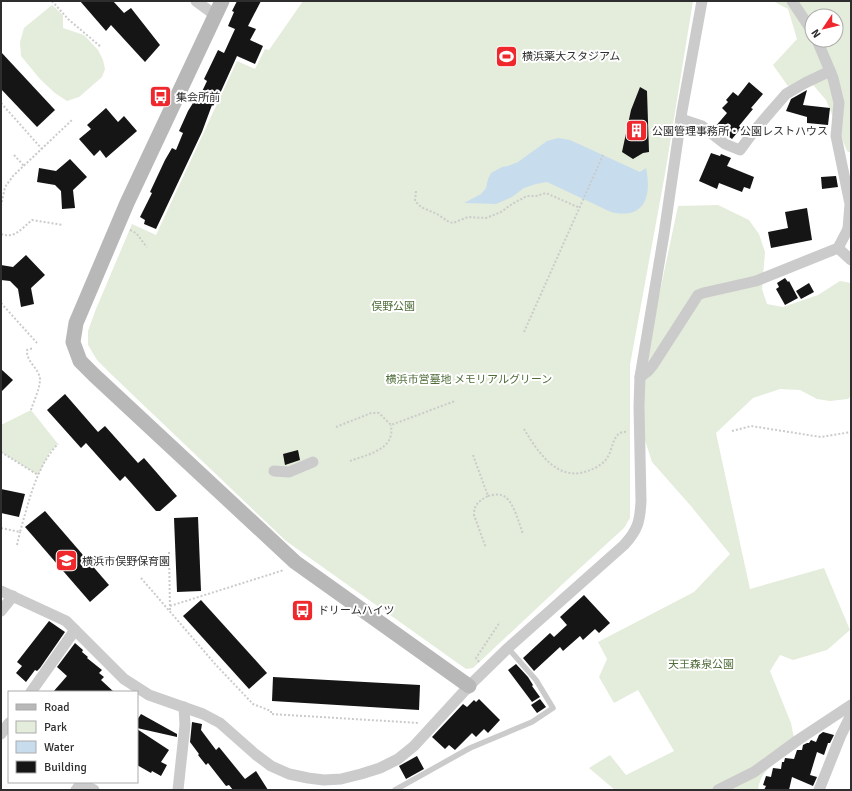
<svg xmlns="http://www.w3.org/2000/svg" width="852" height="791" font-family="Signika,'Noto Sans JP',sans-serif">
<style>
.green{fill:#e4eddb;fill-rule:evenodd}
.water{fill:#c7dded}
.building{fill:#151515}
.lines{fill:none;stroke-linecap:round;stroke-linejoin:round}
.path{stroke:#cbcbcb;stroke-width:2;stroke-dasharray:2 2;stroke-linecap:butt}
.lane{stroke:#cbcbcb;stroke-width:5.5}
.street{stroke:#cbcbcb;stroke-width:11}
.secondary{stroke:#b8b8b8;stroke-width:15}
.labels{text-anchor:middle;stroke-width:4;stroke-linejoin:round;paint-order:stroke}
.poi-label{font-size:11px;fill:#2e2e2e;stroke:#fff;text-anchor:start}
.park-label{font-size:11px;fill:#4f6d39;stroke:#fff}
</style>
<rect width="100%" height="100%" fill="#fff"/>
<g class="green">
<path d="M303 1H693L665 174 630 365V518L624 528 567 580 473 668 466 669 286 541 112 375 97 360 88 345V331L96 309 132 224 156 235 237 61 255 69 265 49 269 50Z"/>
<path d="M773 1H851V153L847 151 826 100 809 80 788 86 773 65 797 39 788 9ZM812 16H836V40H812Z"/>
<path d="M52 5 63 15V28L84 35 98 50 103 60 105 69 102 77 79 97 67 101 55 93 40 79 21 56 20 42 24 28Z"/>
<path d="M718 205 749 220 759 234 765 252 762 289 767 304 783 307 818 295 840 281 851 283V396L848 399 830 401 817 399 800 390 780 389 753 398 716 433 750 589 824 568 850 630 827 650 793 660 780 655 770 671 791 723 796 748C780 759 760 769 758 790H615L589 768 610 755 626 775 674 751 638 690 614 703 599 677 607 659 598 642 694 592 730 554 690 505 652 462 641 428V381L678 206Z"/>
<path d="M31 410 58 444 50 452 38 475 1 452V425Z"/>
</g>
<path class="water" d="M558 138 570 140 640 172 646 168C652 196 645 220 611 212L547 182 536 184 524 188 512 197 496 204 464 203 481 194 486 188 488 179 491 173 502 167 508 166 518 162 547 141Z"/>
<g class="building">
<path d="M80 1H113L124 13 131 8 160 45 145 62 111 25 106 31Z"/>
<path d="M237 1H261L248 26 256 29 250 40 263 46 255 64 237 56 218 98 213 106 212 105 202 132 156 229 144 224 145 220 140 217 152 193 150 192 165 160 172 148 176 150 183 133 179 131 188 111 193 103 194 104 196 99 198 100 207 81 204 79 218 50 224 53 235 29 228 26 234 12 232 11Z"/>
<path d="M1 52 55 110 37 127 1 89Z"/>
<path d="M749 82 763 94 751 108 753 109 739 126 741 128 732 139 715 127 727 113 722 108 728 102 726 100 733 92 738 96Z"/>
<path d="M640 87 647 91 649 152 643 153 633 159 622 152 631 110Z"/>
<path d="M807 90 803 105 830 108 828 125 807 123V117L786 111 791 99Z"/>
<path d="M106 108 118 122 124 116 137 131 106 158 100 150 94 156 79 139 91 129 87 125Z"/>
<path d="M711 153 720 156 721 154 731 158 727 166 754 177 750 189 744 187 742 192 719 183 717 189 699 181Z"/>
<path d="M70 159 87 177 73 190 75 208 62 209 61 191 55 185 37 182 39 168 56 171Z"/>
<path d="M836 176 838 187 822 189 821 177Z"/>
<path d="M807 208 812 240 771 248 768 232 788 228 785 212Z"/>
<path d="M26 255 45 275 31 288 34 304 21 307 18 289 10 281 1 280V265L13 267Z"/>
<path d="M785 278 788 282 789 281 798 298 785 305 776 289 779 287 777 283Z"/>
<path d="M809 283 814 292 801 299 796 291Z"/>
<path d="M1 369 13 380 1 392Z"/>
<path d="M65 394 98 432 105 426 138 463 144 458 177 496 160 511H156L125 476 120 481 86 443 81 448 47 410Z"/>
<path d="M298 450 300 460 285 465 283 454Z"/>
<path d="M1 489 25 494 19 517 1 513Z"/>
<path d="M45 511 109 585 90 602 25 527Z"/>
<path d="M198 517 201 591 177 592 174 518Z"/>
<path d="M584 595 610 623 599 633 595 629 583 640 580 636 563 651 560 647 534 671 523 658 550 633 554 637 567 625 560 617Z"/>
<path d="M201 600 267 673 249 689 183 616Z"/>
<path d="M49 621 65 632 40 668 37 671 35 670 26 682 16 673 22 666 17 662Z"/>
<path d="M75 643 83 650 82 652 88 657 87 658 102 670 99 673 104 677 101 680 114 692H53L67 676 57 667Z"/>
<path d="M516 664 528 677 533 685 532 686 540 697 532 702 508 670Z"/>
<path d="M273 677 420 685 419 710 272 701Z"/>
<path d="M479 699 500 720 488 733 484 729 476 737 472 733 455 750 449 745 445 749 432 737 463 704 467 707 474 700 476 702Z"/>
<path d="M540 699 546 707 537 713 531 705Z"/>
<path d="M141 714 177 734V737L137 728V720Z"/>
<path d="M192 722 202 724 201 730 216 750 219 747 245 779 256 771 268 790H233L229 785 226 786 208 763 206 765 198 755 199 754 190 742Z"/>
<path d="M137 729 169 750 161 762 167 765 161 776 152 771 151 773 137 765Z"/>
<path d="M823 732 834 735 830 743H828L824 755 817 752 810 775 817 777 813 786 792 777 789 790H764L766 786 763 785 766 776 771 777 773 768 781 769 782 762H784L785 758 794 759 797 750H802L803 745 807 743H809L811 740 816 742 819 735Z"/>
<path d="M417 756 424 769 406 779 399 766Z"/>
</g>
<g class="lines">
<g class="path">
<path d="M52 1 68 19 101 47"/>
<path d="M1 103 42 149"/>
<path d="M14 155 24 166"/>
<path d="M416 191 415 201 421 207 437 214 449 222 453 223 468 217 486 218 501 212 512 204 527 196H536L546 193 580 208"/>
<path d="M1 206 5 187 13 176 72 120"/>
<path d="M130 230C139 233 141 241 147 247"/>
<path d="M1 234C15 239 21 229 32 220L63 225"/>
<path d="M1 303 37 343"/>
<path d="M524 332 603 155"/>
<path d="M31 410C34 400 40 389 40 379 39 368 26 362 27 350L34 348"/>
<path d="M336 427 371 413H379L391 425 455 401"/>
<path d="M524 429C538 452 558 484 590 470 596 468 603 464 607 458 614 448 612 430 628 432"/>
<path d="M732 431 751 426 821 437 851 432"/>
<path d="M1 452 38 475"/>
<path d="M473 455 488 496C479 501 474 504 474 515L486 548"/>
<path d="M350 461C363 456 389 451 391 434 392 431 391 428 391 425"/>
<path d="M488 496C492 495 497 494 501 495 513 497 519 524 523 534"/>
<path d="M1 528 20 532C29 501 36 467 58 444"/>
<path d="M17 545 20 532"/>
<path d="M169 552 170 611"/>
<path d="M141 578 216 665 253 704 271 711V714L419 723"/>
<path d="M170 606 284 570"/>
<path d="M479 662 476 658 500 622"/>
</g>
<path class="lane" d="M395 790 470 748 532 722 553 708 536 680 508 648"/>
<g class="street">
<path d="M196 1 215 15"/>
<path d="M792 1 812 31"/>
<path d="M817 40 833 78 839 103 836 136 850 204 848 229"/>
<path d="M681 119 702 126 725 144 740 150 754 131 786 94 805 83 830 71"/>
<path d="M838 248 851 260"/>
<path d="M640 377 648 371 653 365 698 295 703 293 756 281 838 248 848 229 851 226"/>
<path d="M274 471 289 472 313 462"/>
<path d="M1 591 66 621 124 679 149 695 203 714 220 723 255 754 271 766 289 774 308 778 324 780 341 779 361 774 380 768 398 759 414 746 469 686 508 648 624 545C638 530 640 521 641 501L639 406 640 377 664 234 682 111 702 1"/>
<path d="M1 611 13 596"/>
<path d="M31 692 75 630"/>
<path d="M1 734 9 723"/>
<path d="M76 790 79 786H86L94 790"/>
<path d="M178 790 185 725 184 707"/>
<path d="M718 790 754 772 798 740 851 705"/>
<path d="M819 790 841 735 851 715"/>
</g>
<path class="secondary" d="M222 1 127 203 76 323 73 342 80 361 94 375 295 562 469 686"/>
</g>
<defs>
<symbol id="stadium-square" viewBox="-11 -11 22 22"><rect x="-9" y="-9" width="18" height="18" rx="4" fill="#ee282d" stroke="#fff"/><path d="M0-5a6.5 5 0 1 0 0 10a6.5 5 0 1 0 0-10ZM-3.5-1.8h7v3.6h-7Z" fill="#fff"/></symbol>
<symbol id="bus-square" viewBox="-11 -11 22 22"><rect x="-9" y="-9" width="18" height="18" rx="4" fill="#ee282d" stroke="#fff"/><path d="M-5-6H5V4H4V6H2V4H-2V6H-4V4H-5ZM-3.5-4V0h7V-4ZM-3.5 1.2v1.5H-2V1.2ZM2 1.2v1.5H3.5V1.2Z" fill="#fff"/></symbol>
<symbol id="building-square" viewBox="-11 -11 22 22"><rect x="-9" y="-9" width="18" height="18" rx="4" fill="#ee282d" stroke="#fff"/><path d="M-4-6H4V6H1V3H-1V6H-4ZM-2.5-4.3h1.7v1.8h-1.7ZM.8-4.3h1.7v1.8H.8ZM-2.5-1h1.7V.8h-1.7ZM.8-1h1.7V.8H.8Z" fill="#fff"/></symbol>
<symbol id="school-square" viewBox="-11 -11 22 22"><rect x="-9" y="-9" width="18" height="18" rx="4" fill="#ee282d" stroke="#fff"/><path d="M0-5L7-2L0 1L-7-2ZM-4 1L0 2.5L4 1V4Q0 6-4 4Z" fill="#fff"/></symbol>
</defs>
<g fill-rule="evenodd">
<use href="#stadium-square" x="494" y="44" width="25" height="25"/>
<use href="#bus-square" x="148" y="84" width="25" height="25"/>
<use href="#building-square" x="624" y="118" width="25" height="25"/>
<use href="#school-square" x="54" y="548" width="25" height="25"/>
<use href="#bus-square" x="290" y="598" width="25" height="25"/>
</g>
<g class="labels">
<g class="poi-label">
<text x="522" y="60">横浜薬大スタジアム</text>
<text x="176" y="101">集会所前</text>
<text x="652" y="135">公園管理事務所・公園レストハウス</text>
<text x="82" y="565">横浜市俣野保育園</text>
<text x="318" y="614">ドリームハイツ</text>
</g>
<g class="park-label">
<text x="393" y="310">俣野公園</text>
<text x="469" y="383">横浜市営墓地 メモリアルグリーン</text>
<text x="701" y="668">天王森泉公園</text>
</g>
</g>
<rect width="852" height="791" fill="none" stroke="#2e2e2e" stroke-width="4"/>
<rect x="8" y="691" width="130" height="92" fill="#ffffff" stroke="#ababab"/>
<rect x="16" y="704" width="20" height="6" fill="#b8b8b8" stroke="#ababab"/>
<text x="44" y="711" font-size="12" fill="#2e2e2e">Road</text>
<rect x="16" y="721" width="20" height="12" fill="#e4eddb" stroke="#ababab"/>
<text x="44" y="731" font-size="12" fill="#2e2e2e">Park</text>
<rect x="16" y="741" width="20" height="12" fill="#c7dded" stroke="#ababab"/>
<text x="44" y="751" font-size="12" fill="#2e2e2e">Water</text>
<rect x="16" y="761" width="20" height="12" fill="#151515" stroke="#ababab"/>
<text x="44" y="771" font-size="12" fill="#2e2e2e">Building</text>
<g transform="translate(824 28) rotate(235)"><circle r="19" fill="#ffffff" stroke="#ababab"/>
<path d="M0-3L7 15L0 10L-7 15Z" fill="#ee282d"/>
<text y="-6" font-size="11" font-weight="bold" text-anchor="middle" fill="#2e2e2e">N</text>
</g>
</svg>
